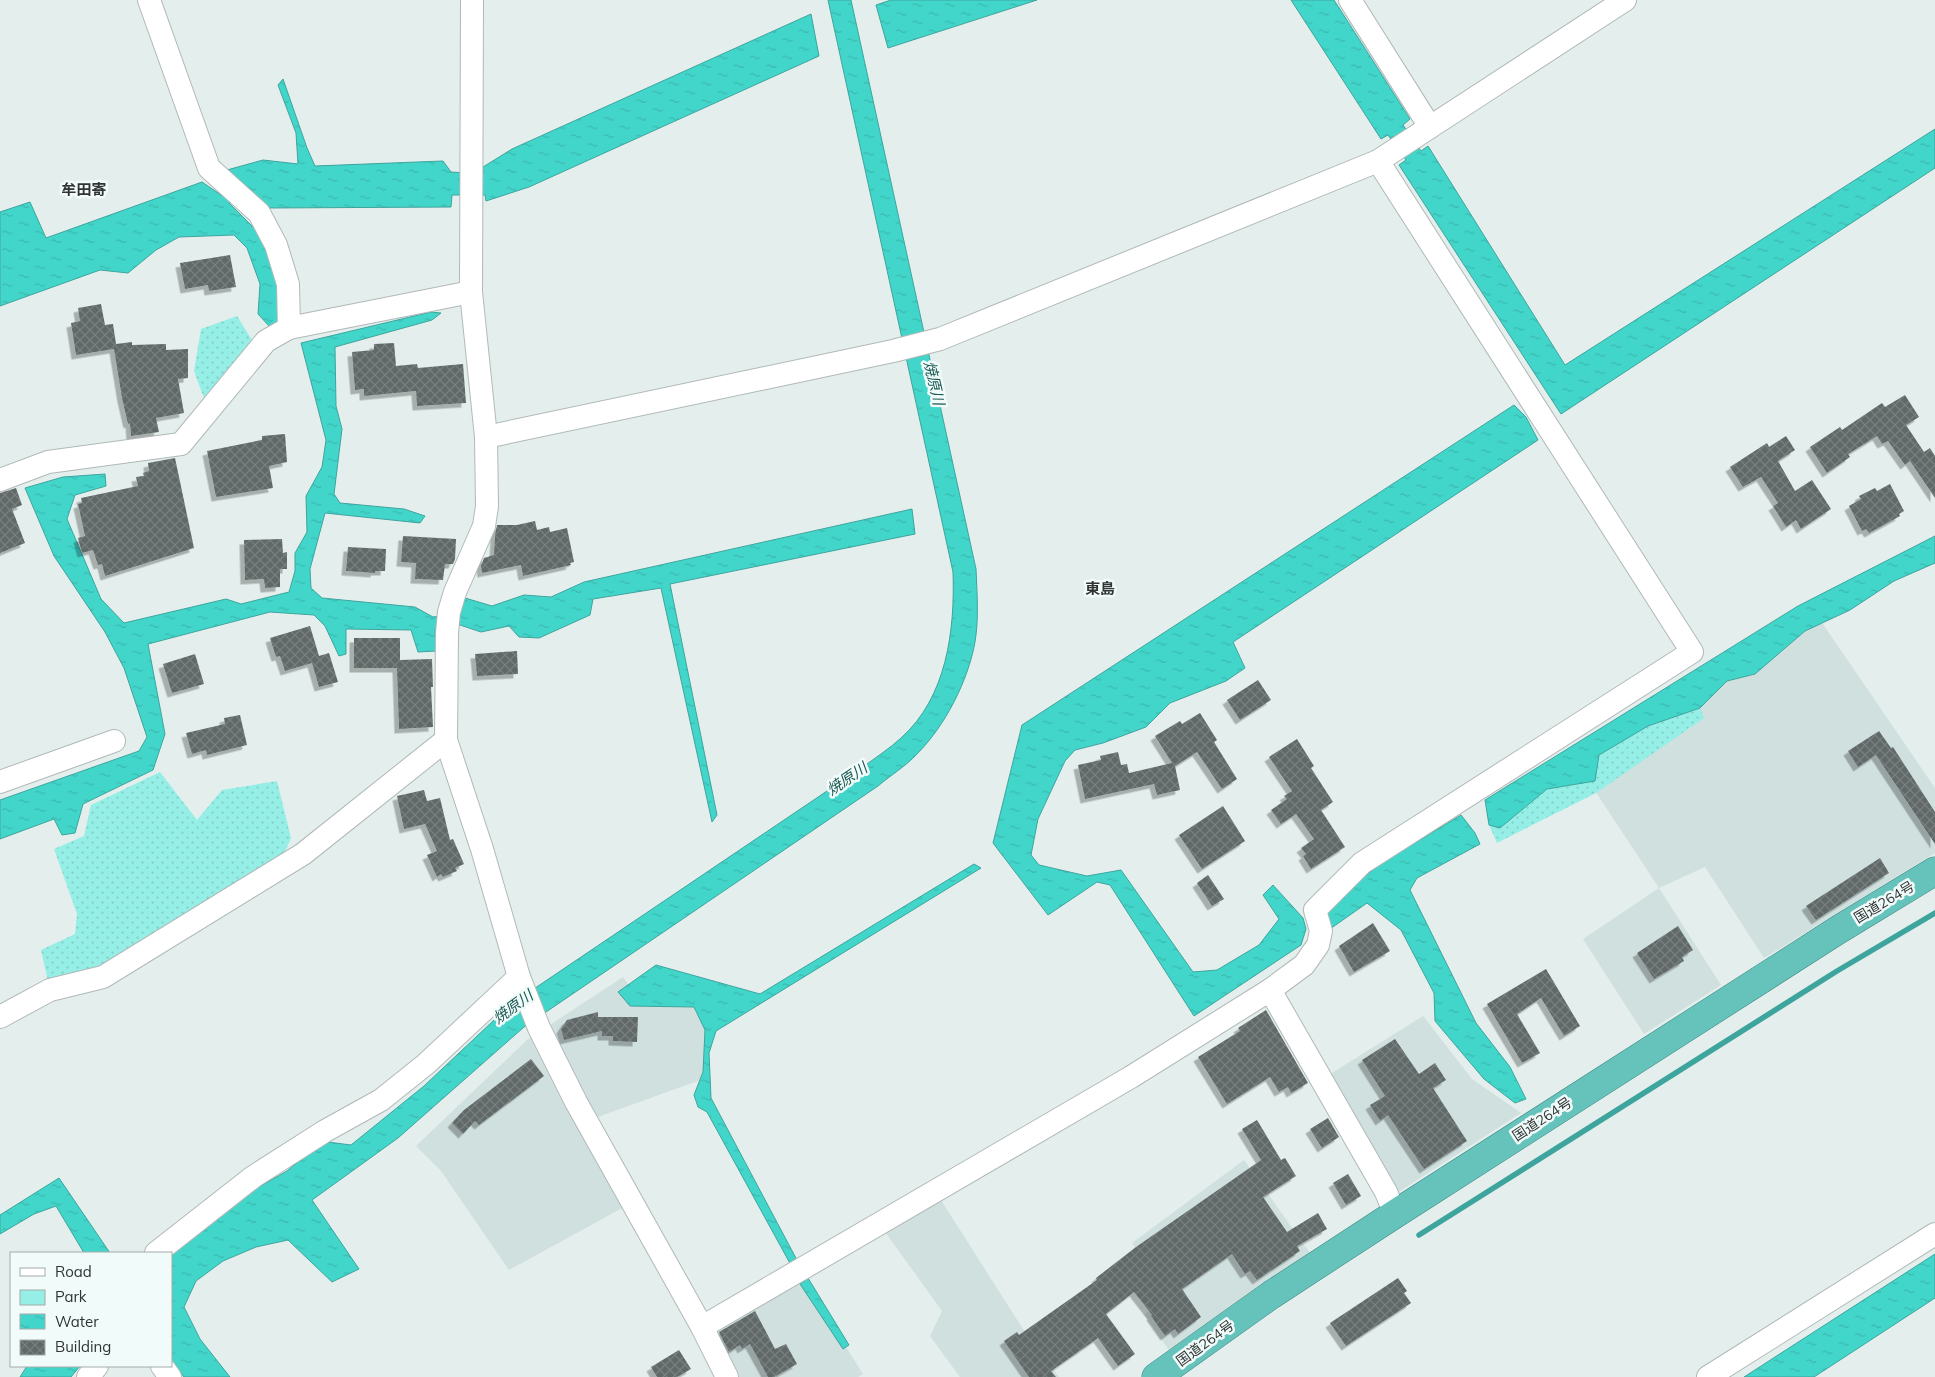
<svg xmlns="http://www.w3.org/2000/svg" width="1935" height="1377" font-family="Mulish,'Noto Sans JP',sans-serif">
<style>
.built{fill:#cfe0de}
.green{fill:url(#green-dots)}
.water{fill:url(#water-ripples);stroke:#3da59d}
.lines{fill:none;stroke-linecap:round;stroke-linejoin:round}
.stream{stroke:#3da59d;stroke-width:5.5}
.building{fill:url(#building-cross-hatch);filter:url(#shadow)}
.minor-casing{stroke:#b0b9b8;stroke-width:24}
.trunk-casing{stroke:#3a8780;stroke-width:29}
.minor{stroke:#fff;stroke-width:22}
.trunk{stroke:#66c3bb;stroke-width:28}
.labels{text-anchor:middle;stroke-width:5;stroke-linejoin:round;paint-order:stroke}
.street-label{font-size:14px;fill:#303433;stroke:#f1fbfa}
.neighbourhood-label{font-size:15px;font-weight:bold;fill:#303433;stroke:#f1fbfa}
.water-label{font-size:15px;font-style:italic;fill:#1b5752;stroke:#f1fbfa}
</style>
<defs>
<pattern id="green-dots" width="8" height="8" patternUnits="userSpaceOnUse" patternTransform="scale(1.25)"><rect width="8" height="8" fill="#95efe6"/><path d="M2 2h.1M6 6h.1" fill="none" stroke="#81cec6" stroke-width="1.8" stroke-linecap="round"/></pattern>
<pattern id="water-ripples" width="26" height="14" patternUnits="userSpaceOnUse" patternTransform="scale(1.25)"><rect width="26" height="14" fill="#42d6cb"/><path d="M2 4q2-2 4 0t4 0M15 11q2-2 4 0t4 0" fill="none" stroke="#3ab8af"/></pattern>
<pattern id="building-cross-hatch" width="8" height="8" patternUnits="userSpaceOnUse" patternTransform="scale(1.25)"><rect width="8" height="8" fill="#606968"/><path d="M0 0l8 8M0 8l8-8" fill="none" stroke="#787f7e"/></pattern>
<filter id="shadow"><feDropShadow dx="-4.5" dy="4.5" stdDeviation="0" flood-color="#0004"/></filter>
</defs>
<rect width="100%" height="100%" fill="#e4eeec"/>
<g class="built">
<path d="M1816 614 1935 788V853L1764 958 1705 867 1659 888 1721 985 1644 1034 1583 939 1659 888 1576 762Z"/>
<path d="M623 977 639 1000H708L706 1078 595 1118 626 1206 509 1270 441 1171 416 1146 527 1040Z"/>
<path d="M1423 1016 1472 1079 1521 1113 1397 1193 1327 1076Z"/>
<path d="M1244 1160 1310 1253 1169 1350 1144 1315 1170 1296 1132 1243Z"/>
<path d="M939 1197 1021 1326 1059 1377H960L930 1336 942 1311 883 1229Z"/>
<path d="M802 1277 863 1374 858 1377H739L712 1329Z"/>
</g>
<g class="green">
<path d="M237 316 255 345 205 401 194 371 201 329Z"/>
<path d="M1700 708 1704 718 1596 793 1497 843 1489 825 1500 828 1547 789 1594 781 1599 755 1648 726Z"/>
<path d="M160 772 197 820 222 790 277 781 291 838 281 861 99 973 48 981 41 950 75 934 77 914 54 849 84 836 91 805Z"/>
</g>
<g class="water">
<path d="M828 0H851L976 569C977 593 979 618 975 642 968 681 945 726 917 754 906 766 891 775 878 786L524 1027 398 1138 312 1200 359 1269 332 1282 288 1240 256 1247 223 1261 196 1281 184 1307 200 1339 230 1377H184L171 1360V1256L243 1196 287 1171 314 1148 328 1142 351 1145 424 1086 510 1005 867 764C878 756 890 748 901 738 947 697 955 630 953 572Z"/>
<path d="M891 0H1037L888 48 876 5Z"/>
<path d="M1291 0H1334L1410 119 1403 125 1421 151 1428 146 1565 365 1935 129V168L1561 414 1399 165 1406 160 1388 135 1381 139Z"/>
<path d="M811 14 819 56 529 187 486 201 485 195H452L451 207 266 208 245 188 229 203 262 236 278 273 283 313 277 323 269 326 258 314 260 284 247 248 234 235 179 237 156 250 128 273 100 270 0 306V212L30 202 46 238 202 182 221 195 238 183 227 170 263 160 298 164 296 133 278 85 283 79 307 148 315 166 443 161 451 172 483 174V167L512 149Z"/>
<path d="M431 312 441 313 432 320 335 347 336 406 342 429 334 494 340 503 404 509 425 516 420 523 325 513 310 569 311 588 322 598 415 607 433 617 458 614 465 598 492 606 524 595 551 597 584 582 912 509 915 534 670 584 717 815 712 822 661 588 593 599 590 615 539 638 519 637 509 626 481 632 460 625 435 629 436 651 418 652 411 630 346 629V654L339 656 325 626 314 615 270 612 148 644 165 734 153 770 83 804 75 833 62 835 54 819 0 839V800L139 751 147 737 124 668 105 632 54 556 25 488 63 477 105 474 106 486 75 495 67 519 101 599 124 623 226 599 241 604 289 592 295 571V553L307 532 306 496 322 467 326 440 301 343Z"/>
<path d="M1514 405 1526 417 1538 440 1233 642 1245 668 1226 681 1170 703 1146 727 1103 743 1075 750 1065 761 1038 819 1031 855 1039 865 1087 876 1121 870 1193 972 1217 970 1259 945 1279 919 1263 895 1273 885 1303 918 1306 929 1301 945 1194 1016 1110 885 1097 882 1048 915 993 843 1022 725Z"/>
<path d="M1935 536V563L1894 581 1850 610 1805 631 1755 674 1727 681 1700 708 1648 726 1599 755 1595 781 1547 789 1500 828 1489 825 1485 800 1798 606Z"/>
<path d="M1461 815 1475 833 1480 844 1417 878 1410 890 1476 1023 1510 1067 1526 1099 1515 1103 1484 1079 1435 1021 1434 993 1401 930 1367 903 1330 929 1326 906 1383 862Z"/>
<path d="M974 864 981 868 716 1031 709 1053 711 1098 798 1262 792 1267 707 1112 698 1107 694 1095 703 1072 705 1030 694 1007 630 1006 618 992 656 965 760 994Z"/>
<path d="M59 1178 110 1253H84L56 1206 34 1214 0 1234V1215Z"/>
<path d="M1935 1254V1298L1814 1377H1744Z"/>
<path d="M808 1278 849 1345 843 1349 800 1284Z"/>
<path d="M27 1366H80L71 1377H20Z"/>
</g>
<g class="lines">
<path class="stream" d="M1419 1235 1837 971 1935 913"/>
</g>
<g class="building">
<path d="M230 255 236 287 209 291 208 285 185 289 180 263Z"/>
<path d="M101 304 105 325 113 324 116 344 132 342V345L166 344V350L188 349V378L178 379 184 413 156 418 159 432 131 436 130 423 128 424 122 398 114 349 76 355 71 323 80 321 78 308Z"/>
<path d="M394 343 396 366 417 364 418 368 463 364 466 403 417 406 416 391 364 396V389L355 390 352 352 374 350V344Z"/>
<path d="M1905 395 1919 417 1906 425 1924 452 1930 448 1935 456V498L1910 461 1905 465 1888 441 1882 444 1877 436 1848 454 1850 457 1827 473 1810 447 1840 427 1842 430 1882 403 1885 407Z"/>
<path d="M285 434 287 462 269 466 273 488 216 497 207 451 262 440V436Z"/>
<path d="M1786 436 1795 450 1778 461 1795 491 1812 480 1831 509 1801 529 1796 520 1786 527 1773 506 1778 503 1761 477 1743 487 1730 467 1767 443 1769 447Z"/>
<path d="M175 458 194 548 105 576 102 564 98 565 93 550 82 553 78 538 85 536 78 504 82 503 81 498 138 486 136 477 144 476 143 473 149 471 148 463Z"/>
<path d="M1890 484 1904 511 1899 514 1900 516 1869 533 1866 529 1862 531 1849 506 1861 499 1859 496 1875 488 1877 491Z"/>
<path d="M16 488 22 505 12 509 25 543 0 553V493Z"/>
<path d="M535 521 537 530 549 527 550 532 567 528 574 562 570 563 571 565 523 576 521 565 482 573 481 566 484 558 494 555 495 535 497 525H517Z"/>
<path d="M403 536 456 539 455 559 453 564H445L443 580 415 579 416 563 401 562Z"/>
<path d="M282 539 283 553 287 552V569H280V587L265 588 264 579 245 580 244 540Z"/>
<path d="M348 547 386 549 385 571H375V573L346 571Z"/>
<path d="M310 626 319 656 329 653 338 682 319 687 312 663 285 671 280 656 276 657 270 638Z"/>
<path d="M354 638H400V660L432 659 433 687H431L433 727 399 729 397 668H354Z"/>
<path d="M517 651 518 674 477 676 475 654Z"/>
<path d="M195 654 204 684 172 693 163 664Z"/>
<path d="M1258 680 1271 700 1240 720 1227 700Z"/>
<path d="M1200 713 1217 740 1214 742 1237 779 1222 789 1197 752 1175 766 1180 790 1157 795 1154 784 1085 799 1078 765 1101 760 1100 756 1118 752 1121 765 1127 764 1129 773 1172 763 1155 736 1180 721 1182 724Z"/>
<path d="M240 715 247 745 207 755 206 750 192 754 186 733 225 724 224 718Z"/>
<path d="M1879 731 1891 748 1893 747 1935 812V844L1876 755 1858 767 1848 751Z"/>
<path d="M1297 739 1314 766 1311 768 1333 802 1321 810 1345 847 1311 869 1303 856 1306 854 1301 848 1314 839 1296 814 1281 824 1271 810 1287 799 1284 796 1292 791 1269 757Z"/>
<path d="M424 790 427 801 440 798 450 840 453 839 464 864 455 868 457 871 443 877 441 874 437 877 427 855 437 851 425 824 404 829 397 796Z"/>
<path d="M1223 806 1245 841 1202 869 1179 835Z"/>
<path d="M1880 858 1889 873 1816 920 1806 906Z"/>
<path d="M1208 875 1224 899 1212 906 1197 883Z"/>
<path d="M1373 923 1390 951 1354 972 1339 946Z"/>
<path d="M1678 926 1693 950 1682 957 1684 961 1654 979 1637 953Z"/>
<path d="M1546 969 1580 1026 1564 1036 1541 998 1517 1014 1540 1053 1522 1063 1487 1004Z"/>
<path d="M1266 1010 1308 1083 1291 1093 1288 1087 1279 1092 1270 1077 1227 1104 1198 1057 1240 1031 1238 1028Z"/>
<path d="M598 1012V1017H638L637 1042 613 1041V1036H602V1031L564 1040 561 1029 567 1020Z"/>
<path d="M1395 1039 1419 1074 1435 1063 1446 1080 1433 1088 1467 1141 1424 1169 1388 1115 1380 1121 1370 1105 1385 1096 1362 1060Z"/>
<path d="M531 1059 544 1076 479 1125 475 1121 463 1134 452 1123 464 1110Z"/>
<path d="M1328 1118 1339 1137 1322 1148 1310 1129Z"/>
<path d="M1257 1120 1281 1160 1285 1158 1296 1176 1263 1197 1287 1232 1318 1213 1327 1229 1297 1246 1300 1251 1257 1280 1250 1271 1245 1274 1232 1254 1182 1289 1201 1317 1178 1334 1175 1329 1165 1336 1151 1316 1152 1315 1134 1292 1106 1314 1135 1354 1118 1366 1098 1338 1051 1371 1056 1377H1029L1004 1341 1017 1332 1019 1335 1097 1280 1096 1278 1136 1247 1261 1160 1242 1129Z"/>
<path d="M1348 1174 1361 1196 1346 1205 1333 1183Z"/>
<path d="M1398 1278 1407 1291 1404 1293 1411 1303 1346 1346 1330 1323Z"/>
<path d="M755 1311 775 1349 786 1344 797 1364 774 1377H768L750 1344 742 1349 740 1345 729 1352 719 1332Z"/>
<path d="M679 1350 691 1369 677 1377H657L651 1367Z"/>
</g>
<g class="lines">
<defs>
<g id="minor">
<path d="M1350 0 1430 127"/>
<path d="M289 328 471 292"/>
<path d="M486 437 893 351 940 339 1378 161 1625 0"/>
<path d="M0 480 48 462 181 444 266 341 289 328 288 284 276 245 259 213 209 168 149 0"/>
<path d="M446 740 482 849 519 977 539 1028 576 1102 702 1327 727 1377"/>
<path d="M0 782 114 741"/>
<path d="M1270 990 1386 1192 1395 1214"/>
<path d="M0 1017 50 990 103 977 303 854 446 740 447 633 449 612 455 592 484 526 487 506 486 437 471 292 472 0"/>
<path d="M156 1253 253 1177 325 1131 381 1100 426 1064 519 977"/>
<path d="M702 1327 1131 1077 1270 990 1304 965 1318 945 1321 931 1315 910 1362 863 1692 652 1378 161"/>
<path d="M162 1366 170 1377"/>
<path d="M88 1377 97 1366"/>
<path d="M1708 1377 1935 1234"/>
</g>
<path id="trunk" d="M1156 1377 1271 1295 1395 1214 1838 930 1935 871"/>
</defs>
<use href="#minor" class="minor-casing"/>
<use href="#trunk" class="trunk-casing"/>
<use href="#minor" class="minor"/>
<use href="#trunk" class="trunk"/>
</g>
<g class="labels">
<g class="street-label">
<text transform="translate(1884 902) rotate(-31)" y="5">国道264号</text>
<text transform="translate(1542 1119) rotate(-33)" y="5">国道264号</text>
<text transform="translate(1205 1343) rotate(-36)" y="5">国道264号</text>
</g>
<g class="neighbourhood-label">
<text x="84" y="195">牟田寄</text>
<text x="1100" y="594">東島</text>
</g>
<g class="water-label">
<text transform="translate(934 383) rotate(77)" y="5">焼原川</text>
<text transform="translate(847 779) rotate(-34)" y="5">焼原川</text>
<text transform="translate(513 1007) rotate(-36)" y="5">焼原川</text>
</g>
</g>
<rect x="10" y="1252" width="162" height="115" fill="#f1fbfa" stroke="#a4abaa"/>
<rect x="20" y="1268" width="25" height="8" fill="#ffffff" stroke="#a4abaa"/>
<text x="55" y="1277" font-size="15" fill="#303433">Road</text>
<rect x="20" y="1290" width="25" height="15" fill="#95efe6" stroke="#a4abaa"/>
<text x="55" y="1302" font-size="15" fill="#303433">Park</text>
<rect x="20" y="1314" width="25" height="15" fill="url(#water-ripples)" stroke="#a4abaa"/>
<text x="55" y="1327" font-size="15" fill="#303433">Water</text>
<rect x="20" y="1340" width="25" height="15" fill="url(#building-cross-hatch)" stroke="#a4abaa"/>
<text x="55" y="1352" font-size="15" fill="#303433">Building</text>
</svg>
